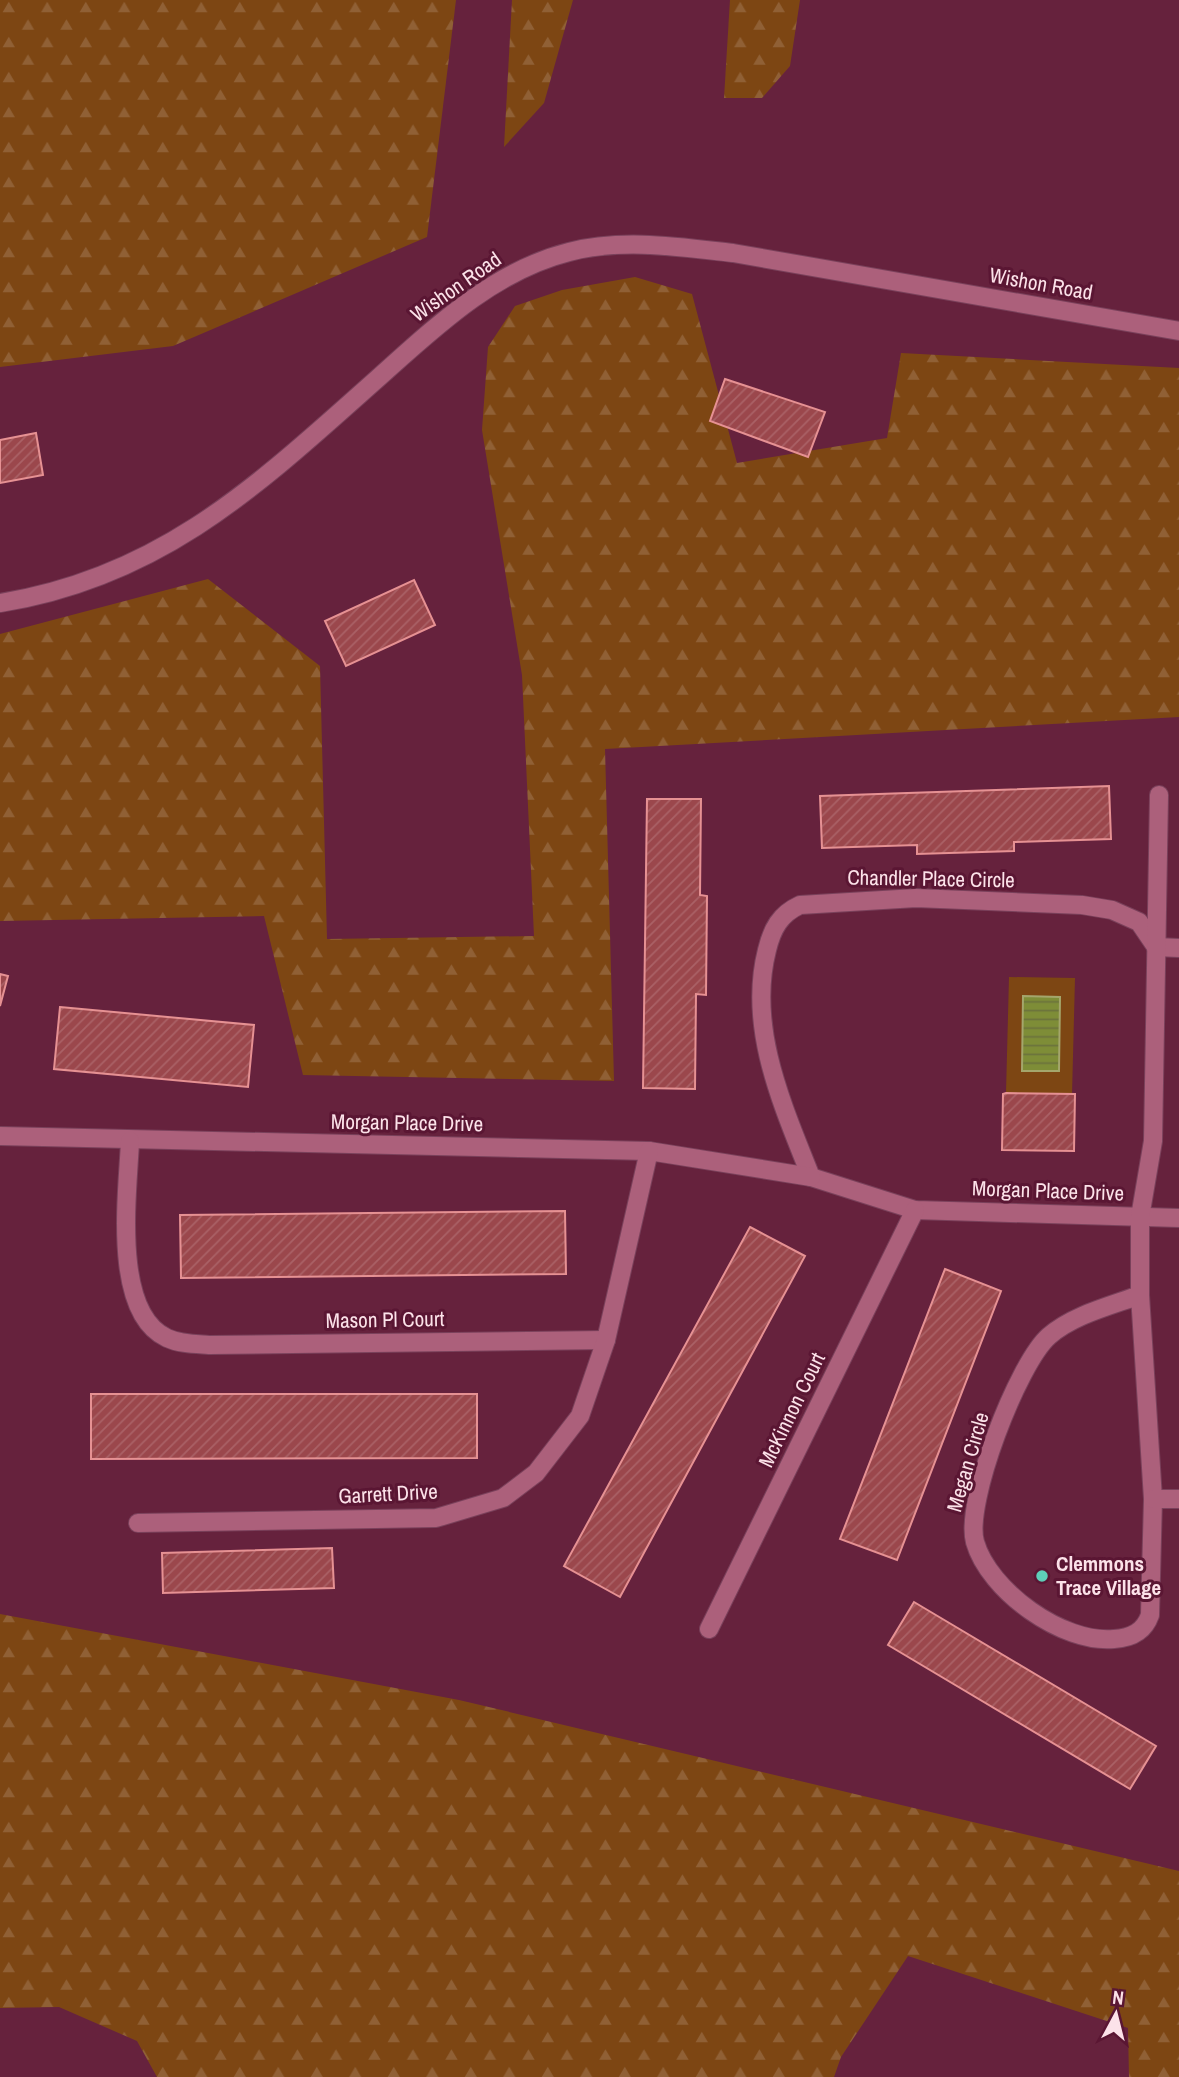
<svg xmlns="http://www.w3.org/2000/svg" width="1179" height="2077" font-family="'Archivo Narrow',sans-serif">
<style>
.forest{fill:url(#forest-firs)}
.pitch{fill:#7d4613}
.water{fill:url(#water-rules);stroke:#a4a66c;stroke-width:2}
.building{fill:url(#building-hatch);stroke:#e69193;stroke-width:2}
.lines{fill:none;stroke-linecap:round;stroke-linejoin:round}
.minor-casing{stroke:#7a415b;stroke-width:20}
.minor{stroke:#ac607b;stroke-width:18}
.poi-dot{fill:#5eceb8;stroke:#5a1633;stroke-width:2.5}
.labels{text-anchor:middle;stroke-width:6;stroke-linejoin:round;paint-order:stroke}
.street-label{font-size:21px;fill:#fce2e9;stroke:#5a1633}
.poi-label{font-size:21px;font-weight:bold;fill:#fce2e9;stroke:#5a1633;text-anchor:start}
</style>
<defs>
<pattern id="forest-firs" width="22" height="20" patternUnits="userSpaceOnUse" patternTransform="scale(1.75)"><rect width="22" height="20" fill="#7d4613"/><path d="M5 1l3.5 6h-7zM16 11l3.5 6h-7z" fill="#906035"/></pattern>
<pattern id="water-rules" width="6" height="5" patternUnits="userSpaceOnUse" patternTransform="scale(1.75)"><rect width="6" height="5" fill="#7e8d37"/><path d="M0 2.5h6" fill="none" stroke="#6c733c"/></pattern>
<pattern id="building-hatch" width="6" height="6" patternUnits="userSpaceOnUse" patternTransform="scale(1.75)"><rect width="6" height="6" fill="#9b474c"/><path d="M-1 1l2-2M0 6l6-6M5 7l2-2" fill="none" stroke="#aa6166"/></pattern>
</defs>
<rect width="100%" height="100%" fill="#66223d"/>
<g class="forest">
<path d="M0 0H456L427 237 173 346 0 367Z"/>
<path d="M512 0H573L544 103 504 147Z"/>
<path d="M730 0H800L790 66 762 98H724Z"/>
<path d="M635 277 692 294 737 463 887 438 901 353 1179 368V717L605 749 614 1081 303 1075 264 916 0 921V634L208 579 320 666 327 939 534 936 522 675 482 430 488 347 515 306 562 290Z"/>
<path d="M0 1614 459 1700 1179 1871V2077H1129L1128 2028 908 1956 841 2057 834 2077H157L137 2041 59 2007 0 2008Z"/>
</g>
<path class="pitch" d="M1009 977 1075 978 1072 1095 1006 1093Z"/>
<path class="water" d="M1023 996 1060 997 1059 1071H1022Z"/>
<g class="building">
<path d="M725 379 825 412 808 457 710 421Z"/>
<path d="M36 433 43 475 0 483V440Z"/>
<path d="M414 580 435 625 346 666 325 621Z"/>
<path d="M1109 786 1111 839 1014 842V851L917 854V845L822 848 820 796Z"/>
<path d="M647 799H701L700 895 707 896 706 995 696 994 695 1089 643 1088Z"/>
<path d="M0 974 8 976 0 1006Z"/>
<path d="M60 1007 254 1025 248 1087 54 1069Z"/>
<path d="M1006 1093 1075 1094 1074 1151 1002 1150 1003 1094Z"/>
<path d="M565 1211 566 1274 181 1278 180 1215Z"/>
<path d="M750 1227 805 1256 620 1597 564 1566Z"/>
<path d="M945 1269 1001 1291 897 1560 840 1539Z"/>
<path d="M91 1394H477V1458L91 1459Z"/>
<path d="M332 1548 334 1588 163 1593 162 1553Z"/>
<path d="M914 1602 1156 1746 1130 1789 888 1645Z"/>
</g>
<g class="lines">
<defs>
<g id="minor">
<path d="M0 603C162 577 259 484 377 379 434 328 493 271 569 252 622 238 680 247 733 253L1179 331"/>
<path d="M1179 948 1156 947 1139 922 1112 910 1082 905 916 898 800 905C780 914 772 929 767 950 747 1028 783 1106 811 1177L915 1210 1179 1218"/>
<path d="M0 1136 649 1151 811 1177"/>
<path d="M130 1141C128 1191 111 1312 167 1338 180 1344 195 1344 209 1345L606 1340"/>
<path d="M1140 1295C1110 1306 1073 1315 1049 1336 1018 1363 964 1503 975 1542 989 1591 1063 1644 1114 1639 1131 1638 1144 1632 1150 1615L1153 1499 1140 1295V1217L1153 1141 1159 795"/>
<path d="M1153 1499H1179"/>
<path d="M138 1523 436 1518 503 1498 536 1473 580 1416 606 1340 649 1151"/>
<path d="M709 1629 915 1210"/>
</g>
</defs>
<use href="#minor" class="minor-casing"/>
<use href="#minor" class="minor"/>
</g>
<circle class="poi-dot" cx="1042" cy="1576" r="7"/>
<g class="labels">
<g class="street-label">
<text transform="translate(1041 284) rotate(10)" y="7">Wishon Road</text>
<text transform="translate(456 287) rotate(-35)" y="7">Wishon Road</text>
<text transform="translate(931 879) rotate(1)" y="7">Chandler Place Circle</text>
<text transform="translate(407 1123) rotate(1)" y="7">Morgan Place Drive</text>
<text transform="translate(1048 1191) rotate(2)" y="7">Morgan Place Drive</text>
<text transform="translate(385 1320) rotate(-1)" y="7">Mason Pl Court</text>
<text transform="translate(792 1410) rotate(-64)" y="7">McKinnon Court</text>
<text transform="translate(968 1462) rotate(-74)" y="7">Megan Circle</text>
<text transform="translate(388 1494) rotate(-3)" y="7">Garrett Drive</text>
</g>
<g class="poi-label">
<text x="1056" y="1571">Clemmons<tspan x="1056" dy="24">Trace Village</tspan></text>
</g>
</g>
<g transform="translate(1116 2014) rotate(7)" stroke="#5a1633" stroke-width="5" paint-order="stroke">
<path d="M0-5L12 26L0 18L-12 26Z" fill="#fce2e9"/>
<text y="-10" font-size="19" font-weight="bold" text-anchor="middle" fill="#fce2e9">N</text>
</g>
</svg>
